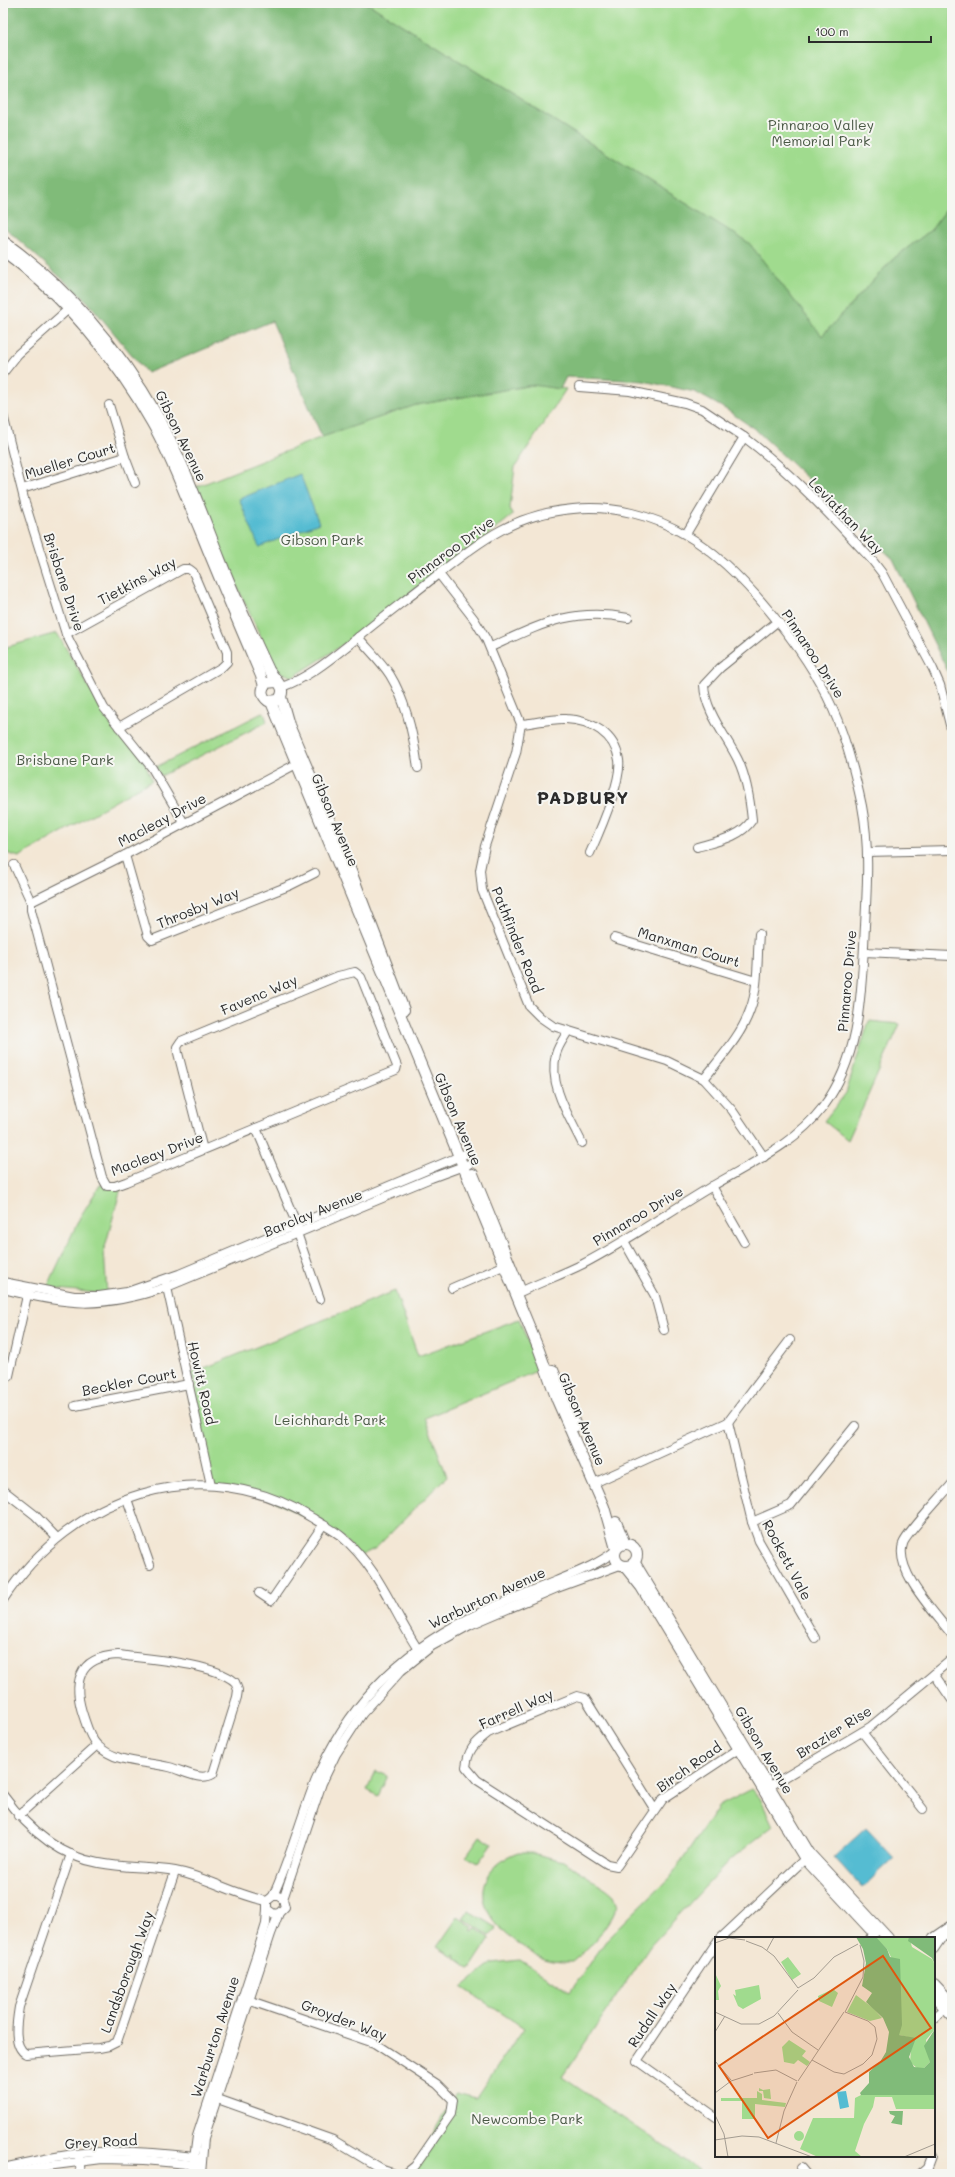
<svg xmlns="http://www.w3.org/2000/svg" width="955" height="2177" font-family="Mali,sans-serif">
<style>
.green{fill:#a0db8e;stroke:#66835c}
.forest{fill:#80bb79;stroke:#567352}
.water{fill:#55bcd2;stroke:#40747e}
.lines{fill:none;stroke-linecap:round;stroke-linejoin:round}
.minor-casing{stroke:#716d66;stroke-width:10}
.major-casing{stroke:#716d66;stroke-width:12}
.minor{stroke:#fff;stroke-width:8}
.major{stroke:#fff;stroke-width:10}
.labels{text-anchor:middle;stroke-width:4;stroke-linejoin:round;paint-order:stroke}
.park-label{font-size:14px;fill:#485744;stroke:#f6f6f2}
.street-label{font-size:14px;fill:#2b2b2b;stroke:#f6f6f2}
.district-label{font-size:18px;font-weight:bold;letter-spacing:1px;fill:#2b2b2b;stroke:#f6f6f2}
.inset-road{fill:none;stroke:#a39c91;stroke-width:1}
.view{fill:#df570e;fill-opacity:0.15;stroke:#df570e;stroke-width:2}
.inset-edge{fill:none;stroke:#2b2b2b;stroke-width:2}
</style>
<rect width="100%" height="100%" fill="#f6f6f2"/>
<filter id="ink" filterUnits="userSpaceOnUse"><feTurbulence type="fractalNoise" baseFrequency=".025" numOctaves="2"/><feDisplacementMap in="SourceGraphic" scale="8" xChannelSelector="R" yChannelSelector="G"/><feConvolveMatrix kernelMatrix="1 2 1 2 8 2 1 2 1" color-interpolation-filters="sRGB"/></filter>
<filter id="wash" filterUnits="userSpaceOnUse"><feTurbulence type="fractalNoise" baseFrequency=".012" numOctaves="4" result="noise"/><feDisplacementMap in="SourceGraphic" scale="16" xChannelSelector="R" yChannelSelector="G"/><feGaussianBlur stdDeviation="0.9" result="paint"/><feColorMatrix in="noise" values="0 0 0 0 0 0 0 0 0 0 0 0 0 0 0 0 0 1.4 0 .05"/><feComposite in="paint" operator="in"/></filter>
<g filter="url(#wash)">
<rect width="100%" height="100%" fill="#f3e7d5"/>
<g class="green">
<path d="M367 3H952V202L931 230 893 259 822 336 749 243Z"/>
<path d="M533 385 566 389 515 467 510 508 513 515C442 572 371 629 293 677L277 671 191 489 322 437 416 405Z"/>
<path d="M57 633 101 708 140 751 152 780 19 857 3 852V648Z"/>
<path d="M264 712 267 722 161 776 156 767Z"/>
<path d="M869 1021 900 1024 848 1140 824 1121 846 1093Z"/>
<path d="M122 1184 104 1251 107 1294 47 1288 80 1217 100 1185Z"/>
<path d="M395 1291 418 1356 519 1319 539 1370 425 1418 447 1476 376 1548 360 1556 342 1537 267 1497 211 1485 192 1373Z"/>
<path d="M376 1771 388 1776 378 1796 367 1790Z"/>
<path d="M752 1789 760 1798 773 1826 730 1860 651 1945 562 2077 700 2170 697 2174H410L456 2093 476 2098 524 2028 462 1987 493 1963 520 1960 570 1992 608 1938 673 1874 719 1806Z"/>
<path d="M480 1836 492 1844 478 1863 466 1856Z"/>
<path d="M518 1853H532L563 1861 607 1889 614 1895 618 1905C606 1928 592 1946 572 1962 562 1962 553 1962 544 1959 534 1956 522 1946 513 1939 507 1933 498 1927 493 1920 473 1891 487 1864 518 1853Z"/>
<path d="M469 1910 496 1928 490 1936 463 1918Z"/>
<path d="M458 1917 473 1927 471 1930 473 1931 475 1928 490 1938 470 1969 455 1958 456 1956 454 1955 453 1957 437 1947Z"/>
</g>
<path class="forest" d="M3 3H367L749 243 822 336 893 259 931 230 952 202V680L893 559 756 430 727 410 695 392 643 381 566 377 560 389 533 385 416 405 322 437 272 321 147 373 88 302 3 226Z"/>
<g class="water">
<path d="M300 474 319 523 259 547 239 499Z"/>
<path d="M866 1828 894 1858 862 1888 834 1857Z"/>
</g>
</g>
<g filter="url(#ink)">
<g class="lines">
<defs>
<g id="minor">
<path d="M3 373 18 354 73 305"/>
<path d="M579 387 630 391 685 403 702 409 744 437"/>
<path d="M109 405 125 457 135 483"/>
<path d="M3 415 25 503 66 634 104 708 152 768 184 823"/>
<path d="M22 489 125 457"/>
<path d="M686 534 744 437C792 473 832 517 872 560L882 573 933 669 940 685 952 733"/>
<path d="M439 574 474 619 486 639 521 724 516 753 485 846 480 870 482 890 529 1006 540 1017 553 1026 667 1061 704 1079 732 1110 764 1157"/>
<path d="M66 634 183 569H189L193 572 227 652V662L222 667 119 727"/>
<path d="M358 637C368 649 381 661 390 675 406 701 414 738 418 768"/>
<path d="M491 647C540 625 572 607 628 618"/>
<path d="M282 687C310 677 333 657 356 639 382 617 410 597 437 575 482 540 514 514 573 509 612 505 653 515 686 535 740 566 807 651 832 707 846 738 855 773 862 806 871 852 866 899 864 946 861 1003 858 1060 823 1107 794 1145 749 1164 709 1188 667 1213 627 1241 583 1264 561 1275 538 1283 516 1294"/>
<path d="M521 724C535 723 552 718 566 719 591 720 615 734 619 760 622 780 599 833 590 853"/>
<path d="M697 847C717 841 740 838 752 820 750 800 747 779 738 760 727 737 705 712 704 685L720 668 778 621"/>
<path d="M867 852 952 850"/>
<path d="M125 855 148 936 152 940 291 885 315 873"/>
<path d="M14 865 31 902"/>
<path d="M614 938 756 981"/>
<path d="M864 952 952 956"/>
<path d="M568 1031C564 1038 558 1046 556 1054 548 1085 569 1116 582 1143"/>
<path d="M704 1079C721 1057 741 1036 750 1010 759 987 757 958 759 934"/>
<path d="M256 1128 297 1225V1233L320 1299"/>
<path d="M203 1150 178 1053 177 1047 181 1041 338 976 355 972 361 977 397 1066 396 1070C306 1107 216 1145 126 1182L115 1186H107L102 1177 31 910V902L125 855 302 761"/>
<path d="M712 1186 744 1242"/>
<path d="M624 1241 655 1296 664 1330"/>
<path d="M3 1282 74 1296H99L127 1292 179 1274 465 1154"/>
<path d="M166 1283 211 1485"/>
<path d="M452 1288 510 1263"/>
<path d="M3 1289C69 1306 101 1309 167 1287L431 1178 469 1164"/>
<path d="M9 1376 28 1291"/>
<path d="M75 1406 189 1384"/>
<path d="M728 1422 752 1522 759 1541 815 1638"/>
<path d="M594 1483 728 1422 790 1340"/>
<path d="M951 1485C943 1495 905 1535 903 1544 894 1571 936 1614 952 1635"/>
<path d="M3 1490 35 1515 57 1538"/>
<path d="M127 1499 150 1565"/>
<path d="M752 1522 791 1505 855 1426"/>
<path d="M259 1593 271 1601 323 1525"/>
<path d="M3 1600C72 1494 202 1449 314 1519 323 1525 334 1530 342 1537 380 1569 394 1615 421 1654"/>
<path d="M118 1655C148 1659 213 1663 235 1682L238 1690 237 1697 213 1774C200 1782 182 1770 169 1767 145 1761 117 1764 97 1745 90 1738 87 1727 84 1718 72 1684 77 1657 118 1655Z"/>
<path d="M934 1674 952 1700"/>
<path d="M862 1732 923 1809"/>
<path d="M765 1789 870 1727 952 1659"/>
<path d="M3 1795C27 1828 58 1856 99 1863 124 1868 150 1867 175 1871 207 1877 235 1895 267 1901"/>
<path d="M655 1810 585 1698 577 1696 488 1733C474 1744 468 1750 466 1767L477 1780 607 1864 617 1866 663 1799 743 1746"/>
<path d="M18 1816 97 1745"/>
<path d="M71 1854 19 2007C17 2020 12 2046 26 2054L99 2048 109 2046 117 2042 175 1872"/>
<path d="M273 1896C290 1859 300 1820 315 1782 346 1707 397 1654 469 1618 497 1604 527 1593 556 1581 577 1572 597 1565 615 1551"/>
<path d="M283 1899 322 1783 336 1754 362 1714 401 1671 432 1646 470 1625 557 1588 620 1565"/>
<path d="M721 1938 808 1856"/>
<path d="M870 1938 879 1929"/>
<path d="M933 1938 952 1925"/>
<path d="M716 1943 637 2061 716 2117"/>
<path d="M934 1949 947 1930"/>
<path d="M242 1998 374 2043 437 2084 453 2100 451 2114 415 2166 405 2174"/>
<path d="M934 2018 950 2004"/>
<path d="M212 2097 333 2140 383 2170 395 2174"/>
<path d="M79 2157 81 2174"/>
<path d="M3 2168C34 2161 67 2153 99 2152 130 2151 162 2153 194 2157L198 2159"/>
<path d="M801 2168 806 2174"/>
<path d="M10 2174 47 2166 102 2159 145 2160 196 2165"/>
<path d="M192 2174 197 2136 258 1950 266 1924 267 1909"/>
<path d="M201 2174 204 2138 271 1934 279 1913 285 1907 283 1899 278 1896H273L267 1901V1909L274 1914 279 1913"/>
<path d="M920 2174 928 2167 932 2156"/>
</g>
<g id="major">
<path d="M3 241C65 285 120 349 157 415 183 460 201 511 220 559 235 597 252 634 269 670 275 680 289 689 278 700L268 701C261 696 261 689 266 683L276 682"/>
<path d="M3 251C63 294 116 359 152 423 171 456 184 493 199 528 219 578 240 627 261 676L264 686"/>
<path d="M281 697 289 725 349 866 404 1010"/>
<path d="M271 702 539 1350 557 1400 604 1507 616 1549"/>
<path d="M473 1174 520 1289"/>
<path d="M553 1370 576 1426"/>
<path d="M616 1522 625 1544"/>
<circle cx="626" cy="1555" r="11"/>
<path d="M635 1563 810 1854 888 1938"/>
<path d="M625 1567 641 1587 805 1859 870 1929"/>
<path d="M934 1984 952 2003"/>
<path d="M934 1996 952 2016"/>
</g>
</defs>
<use href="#minor" class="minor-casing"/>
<use href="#major" class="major-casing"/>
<use href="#minor" class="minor"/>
<use href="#major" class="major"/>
</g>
</g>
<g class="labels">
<g class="park-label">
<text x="821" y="130">Pinnaroo Valley<tspan x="821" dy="16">Memorial Park</tspan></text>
<text x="322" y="545">Gibson Park</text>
<text x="65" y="765">Brisbane Park</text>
<text x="330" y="1425">Leichhardt Park</text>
<text x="527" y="2124">Newcombe Park</text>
</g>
<g class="street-label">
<text transform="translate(181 436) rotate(64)" y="5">Gibson Avenue</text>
<text transform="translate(70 461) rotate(-17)" y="5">Mueller Court</text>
<text transform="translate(846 516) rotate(46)" y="5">Leviathan Way</text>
<text transform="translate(451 550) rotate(-36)" y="5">Pinnaroo Drive</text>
<text transform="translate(137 581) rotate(-28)" y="5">Tietkins Way</text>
<text transform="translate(64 582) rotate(72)" y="5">Brisbane Drive</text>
<text transform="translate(813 654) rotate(57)" y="5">Pinnaroo Drive</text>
<text transform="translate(162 820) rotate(-28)" y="5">Macleay Drive</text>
<text transform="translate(335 820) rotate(67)" y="5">Gibson Avenue</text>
<text transform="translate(198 908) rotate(-22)" y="5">Throsby Way</text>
<text transform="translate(517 940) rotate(68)" y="5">Pathfinder Road</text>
<text transform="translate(689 947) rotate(17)" y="5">Manxman Court</text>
<text transform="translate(847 981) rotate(-85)" y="5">Pinnaroo Drive</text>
<text transform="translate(259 995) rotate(-23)" y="5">Favenc Way</text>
<text transform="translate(458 1119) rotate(67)" y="5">Gibson Avenue</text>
<text transform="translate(157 1154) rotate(-21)" y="5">Macleay Drive</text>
<text transform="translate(313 1213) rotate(-22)" y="5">Barclay Avenue</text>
<text transform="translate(638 1216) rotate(-31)" y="5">Pinnaroo Drive</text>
<text transform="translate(129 1382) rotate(-11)" y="5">Beckler Court</text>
<text transform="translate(202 1383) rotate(77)" y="5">Howitt Road</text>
<text transform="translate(582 1419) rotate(67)" y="5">Gibson Avenue</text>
<text transform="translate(787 1560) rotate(62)" y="5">Rockett Vale</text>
<text transform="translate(487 1598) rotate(-25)" y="5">Warburton Avenue</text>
<text transform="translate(516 1709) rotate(-24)" y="5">Farrell Way</text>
<text transform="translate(834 1732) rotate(-32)" y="5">Brazier Rise</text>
<text transform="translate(764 1750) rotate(59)" y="5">Gibson Avenue</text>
<text transform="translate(689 1767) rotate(-35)" y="5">Birch Road</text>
<text transform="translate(127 1972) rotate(-70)" y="5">Landsborough Way</text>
<text transform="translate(652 2015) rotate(-56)" y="5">Rudall Way</text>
<text transform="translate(344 2020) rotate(21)" y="5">Groyder Way</text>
<text transform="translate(215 2037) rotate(-72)" y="5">Warburton Avenue</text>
<text transform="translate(101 2142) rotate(-3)" y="5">Grey Road</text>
</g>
<g class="district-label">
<text x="583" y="804">PADBURY</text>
</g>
</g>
<g transform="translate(715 1937)">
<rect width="220" height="220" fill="#f3e7d5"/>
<path d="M160 0H194L197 10 217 22 220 28V92L211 103 215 125 209 131 203 132 195 125 197 101 184 98 177 22 172 12ZM73 20 86 37 77 43 66 25ZM0 36 6 49 3 54 4 63H0ZM44 48 46 62 28 72 23 69 18 57 21 59 20 53ZM118 52 123 56 117 70 104 64 103 59ZM141 58 158 71 167 81 155 84 132 75ZM74 103 91 114 87 119 95 125 92 129 83 123 79 127 69 125 67 110ZM44 151 48 153 55 152 56 162 49 161 48 154H44ZM42 154 47 157V163L71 166 70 170 40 167V182H27V164H6V161H42ZM146 158H220V172H181L177 160H160L158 170 149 187 140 214 147 220H103L85 212 98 181H139L140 161ZM79 199a5 5 0 1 1 10 0a5 5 0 1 1-10 0Z" fill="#a0db8e"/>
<path d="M141 0H161L172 12 175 20 185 22 187 88 184 98 201 101 194 120 199 130 209 131 215 125 209 109 220 92V158H146L145 156 154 146V135L165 125 171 115 174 95 168 81 151 65 157 56 147 49 151 26 148 12ZM194 0H220V28L217 21 193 4ZM174 174H188L187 188 176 186 180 179 175 177Z" fill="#80bb79"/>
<path d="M131 154 134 170 125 172 122 155Z" fill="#55bcd2"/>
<path class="inset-road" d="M31 4 47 10 59 19 83 51M0 6 14 1 30 3M52 13 59 0M83 51 99 41 119 20 143 7M0 75 26 87H44L59 79 83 53M130 75 148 40 149 24 145 8M63 76 77 95 103 113M0 95 10 79M97 123 119 135 129 137 148 127 157 118 162 102 160 90 153 84 130 75M0 124 16 143M39 136 61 133 82 144M83 144 129 75M0 156 16 144 38 137M0 178 9 197 13 220M0 203 27 199 44 200 97 220M61 206 69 174 82 145M189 220 220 207"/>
<path class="view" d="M168 19 216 91 53 201 4 129Z"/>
<rect width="220" height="220" class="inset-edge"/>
</g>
<rect width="955" height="2177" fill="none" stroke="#f6f6f2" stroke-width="16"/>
<path d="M809 36v6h122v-6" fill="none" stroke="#2b2b2b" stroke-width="2"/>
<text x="815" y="36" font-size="12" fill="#2b2b2b" stroke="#f6f6f2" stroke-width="3" paint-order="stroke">100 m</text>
</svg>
